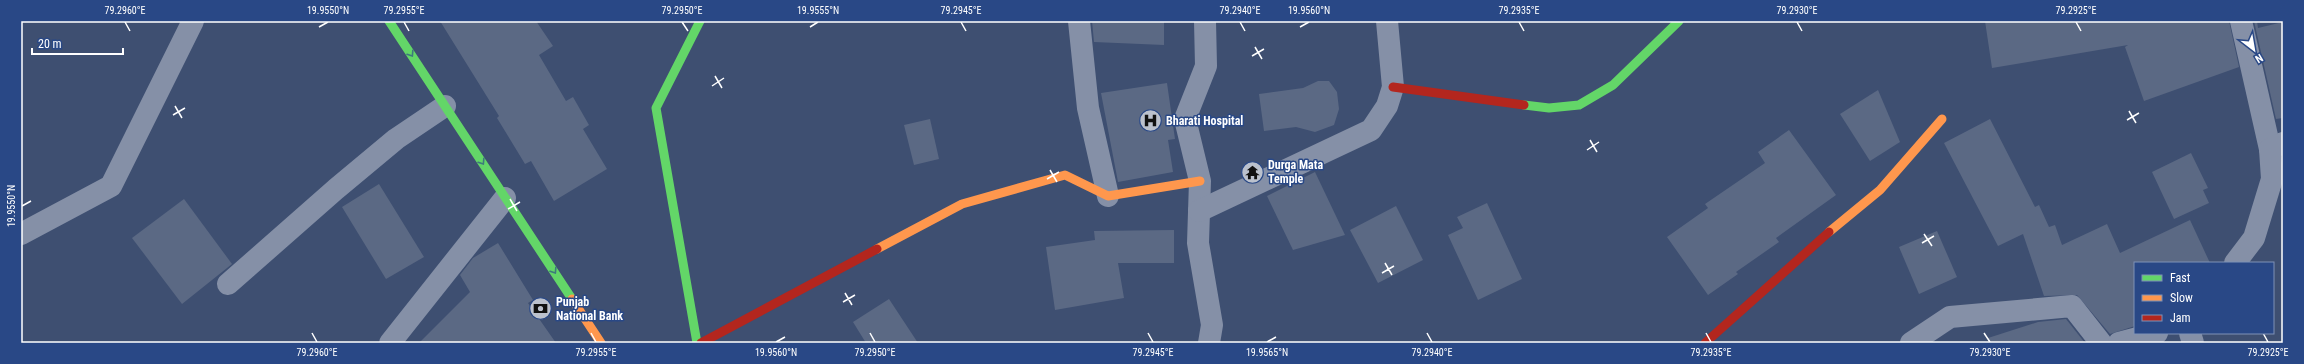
<svg xmlns="http://www.w3.org/2000/svg" width="2304" height="364" font-family="'Roboto Condensed',sans-serif">
<style>
.building{fill:#5b6984}
.lines{fill:none;stroke-linecap:round;stroke-linejoin:round}
.street{stroke:#8590a7;stroke-width:22}
.fast{stroke:#63d668;stroke-width:9}
.slow{stroke:#ff974d;stroke-width:9}
.jam{stroke:#b3261e;stroke-width:9}
.oneway{stroke:#3d7a7c}
.ticks{fill:none;stroke:#fff;stroke-width:1.5}
.labels{text-anchor:middle;stroke-width:3;stroke-linejoin:round;paint-order:stroke}
.poi-label{font-size:12px;font-weight:bold;fill:#fff;stroke:#294886;text-anchor:start}
.neatline{fill:none;stroke:#fff;stroke-width:1.5}
.ticks-label{font-size:10px;text-anchor:middle;fill:#fff}
</style>
<rect width="100%" height="100%" fill="#3e4f71"/>
<g class="building">
<path d="M440 21H536L553 46 539 55 566 101 573 97 589 125 583 129 607 169 554 201 531 161 525 164 497 118 499 116Z"/>
<path d="M1092 21H1164V45L1094 42Z"/>
<path d="M1985 21H2229L2239 67 2144 101 2125 47 2128 45 1992 68Z"/>
<path d="M2254 21H2257L2258 28 2283 22V118L2276 119Z"/>
<path d="M1318 81H1329L1337 92 1339 109 1334 125 1315 132 1296 127 1264 131 1259 94 1303 88Z"/>
<path d="M1167 83 1175 139 1168 140 1173 172 1118 182 1101 93Z"/>
<path d="M1878 90 1900 142 1870 161 1840 114Z"/>
<path d="M930 119 939 159 914 165 904 125Z"/>
<path d="M1990 119 2035 207 2039 205 2049 227 2055 225 2062 245 2107 224 2120 253 2190 220 2210 263H2135V326L2110 334 2077 295 2044 296 2023 234 1998 246 1944 143Z"/>
<path d="M1789 130 1836 195 1776 238 1779 242 1736 272 1738 274 1708 295 1667 237 1708 208 1705 204 1765 163 1758 152Z"/>
<path d="M2191 153 2208 188 2203 190 2209 203 2174 219 2152 172Z"/>
<path d="M1315 172 1345 235 1293 250 1267 196Z"/>
<path d="M379 184 424 257 386 279 342 207Z"/>
<path d="M184 199 232 264 182 304 132 238Z"/>
<path d="M1487 203 1522 279 1478 300 1448 235 1463 228 1457 217Z"/>
<path d="M1396 206 1423 260 1378 283 1350 230Z"/>
<path d="M1174 230V263H1118L1124 298 1055 310 1046 247 1095 240 1094 231Z"/>
<path d="M1937 231 1957 277 1919 294 1899 247Z"/>
<path d="M498 243 533 300 528 303 556 343H419L470 292 460 275 473 258Z"/>
<path d="M889 299 918 343H866L853 322Z"/>
<path d="M2066 319 2085 343H1988V338L2038 322Z"/>
</g>
<g class="lines">
<g class="street">
<path d="M1079 21 1088 108 1108 196"/>
<path d="M1205 21 1206 66 1185 119 1200 181 1198 243 1212 325 1209 343"/>
<path d="M2241 21 2270 149"/>
<path d="M1199 211 1371 130 1387 106 1393 87 1387 21"/>
<path d="M21 234 111 186 193 21"/>
<path d="M2235 263 2254 238 2272 179 2270 149 2283 143"/>
<path d="M228 284 336 189 396 139 445 106"/>
<path d="M2190 333 2193 343"/>
<path d="M390 343 505 198"/>
<path d="M1911 343 1950 317 2072 306 2101 343"/>
<path d="M2119 343 2157 333"/>
</g>
<g class="fast">
<path d="M389 21 572 299"/>
<path d="M1524 105 1549 108 1579 105 1613 85 1679 21"/>
<path d="M697 343 656 108 700 21"/>
</g>
<g class="slow">
<path d="M1829 232 1880 190 1942 119"/>
<path d="M877 249 962 204 1065 175 1108 196 1200 181"/>
<path d="M572 299 601 343"/>
</g>
<g class="jam">
<path d="M1393 87 1524 105"/>
<path d="M701 343 877 249"/>
<path d="M1705 343 1829 232"/>
</g>
</g>
<defs><path id="oneway-chevron" d="M-2-3.5L2.5 0L-2 3.5" fill="none" stroke-width="1.6" stroke-linecap="round" stroke-linejoin="round"/></defs>
<g class="oneway">
<use href="#oneway-chevron" transform="translate(411 54) rotate(57)"/>
<use href="#oneway-chevron" transform="translate(482 162) rotate(57)"/>
<use href="#oneway-chevron" transform="translate(554 271) rotate(57)"/>
</g>
<path class="ticks" d="M125 22 130 31M404 22 409 31M682 22 688 31M961 22 966 31M1240 22 1245 31M1519 22 1524 31M1797 22 1802 31M2076 22 2081 31M319 27 328 22M810 27 818 22M1300 27 1309 22M1255 47 1262 59M1252 56 1264 49M715 76 722 88M712 86 724 78M175 106 182 118M2129 111 2136 123M173 115 185 108M2127 120 2139 113M1590 140 1597 152M1587 150 1599 142M1050 170 1057 182M1047 179 1059 172M510 199 517 211M22 206 31 201M508 209 520 202M1924 234 1932 246M1922 243 1934 236M1385 263 1392 275M1382 273 1394 266M845 293 852 305M843 302 855 295M312 333 317 342M591 333 596 342M870 333 875 342M1148 333 1153 342M1427 333 1432 342M1706 333 1711 342M1984 333 1990 342M2263 333 2268 342M776 342 785 337M1267 342 1276 337"/>
<defs>
<symbol id="hospital-disc" viewBox="-11 -11 22 22"><circle r="9.5" fill="#bbc1cd" stroke="#294886"/><path d="M-5-5h3v3.5h4V-5h3V5h-3V1.5h-4V5h-3Z" fill="#111"/></symbol>
<symbol id="temple-disc" viewBox="-11 -11 22 22"><circle r="9.5" fill="#bbc1cd" stroke="#294886"/><path d="M0-6L5-2H3V0L6.5 2.5H4V6H1.5V3h-3V6H-4V2.5H-6.5L-3 0V-2H-5Z" fill="#111"/></symbol>
<symbol id="bank-disc" viewBox="-11 -11 22 22"><circle r="9.5" fill="#bbc1cd" stroke="#294886"/><path d="M-6-4H6V4H-6ZM0-2.3a2.3 2.3 0 1 0 0 4.6a2.3 2.3 0 1 0 0-4.6Z" fill="#111"/></symbol>
</defs>
<g fill-rule="evenodd">
<use href="#hospital-disc" x="1138" y="108" width="25" height="25"/>
<use href="#temple-disc" x="1240" y="160" width="25" height="25"/>
<use href="#bank-disc" x="528" y="296" width="25" height="25"/>
</g>
<g class="labels">
<g class="poi-label">
<text x="1166" y="125">Bharati Hospital</text>
<text x="1268" y="169">Durga Mata<tspan x="1268" dy="14">Temple</tspan></text>
<text x="556" y="306">Punjab<tspan x="556" dy="14">National Bank</tspan></text>
</g>
</g>
<rect width="2304" height="364" fill="none" stroke="#294886" stroke-width="44"/>
<rect x="2134" y="262" width="140" height="72" fill="#294886" stroke="#7f91b6"/>
<rect x="2142" y="275" width="20" height="6" fill="#63d668" stroke="#7f91b6"/>
<text x="2170" y="282" font-size="12" fill="#ffffff">Fast</text>
<rect x="2142" y="295" width="20" height="6" fill="#ff974d" stroke="#7f91b6"/>
<text x="2170" y="302" font-size="12" fill="#ffffff">Slow</text>
<rect x="2142" y="315" width="20" height="6" fill="#b3261e" stroke="#7f91b6"/>
<text x="2170" y="322" font-size="12" fill="#ffffff">Jam</text>
<g transform="translate(2254 50) rotate(149)" stroke="#294886" stroke-width="3" paint-order="stroke">
<path d="M0-3L7 15L0 10L-7 15Z" fill="#ffffff"/>
<text y="-6" font-size="11" font-weight="bold" text-anchor="middle" fill="#ffffff">N</text>
</g>
<path d="M32 48v6h91v-6" fill="none" stroke="#ffffff" stroke-width="2"/>
<text x="38" y="48" font-size="12" fill="#ffffff" stroke="#294886" stroke-width="3" paint-order="stroke">20 m</text>
<rect x="22" y="22" width="2260" height="320" class="neatline"/>
<g class="ticks-label">
<text x="125" y="14">79.2960°E</text>
<text x="328" y="14">19.9550°N</text>
<text x="404" y="14">79.2955°E</text>
<text x="682" y="14">79.2950°E</text>
<text x="818" y="14">19.9555°N</text>
<text x="961" y="14">79.2945°E</text>
<text x="1240" y="14">79.2940°E</text>
<text x="1309" y="14">19.9560°N</text>
<text x="1519" y="14">79.2935°E</text>
<text x="1797" y="14">79.2930°E</text>
<text x="2076" y="14">79.2925°E</text>
<text transform="translate(11 206) rotate(-90)" y="4">19.9550°N</text>
<text x="317" y="356">79.2960°E</text>
<text x="596" y="356">79.2955°E</text>
<text x="776" y="356">19.9560°N</text>
<text x="875" y="356">79.2950°E</text>
<text x="1153" y="356">79.2945°E</text>
<text x="1267" y="356">19.9565°N</text>
<text x="1432" y="356">79.2940°E</text>
<text x="1711" y="356">79.2935°E</text>
<text x="1990" y="356">79.2930°E</text>
<text x="2268" y="356">79.2925°E</text>
</g>
</svg>
